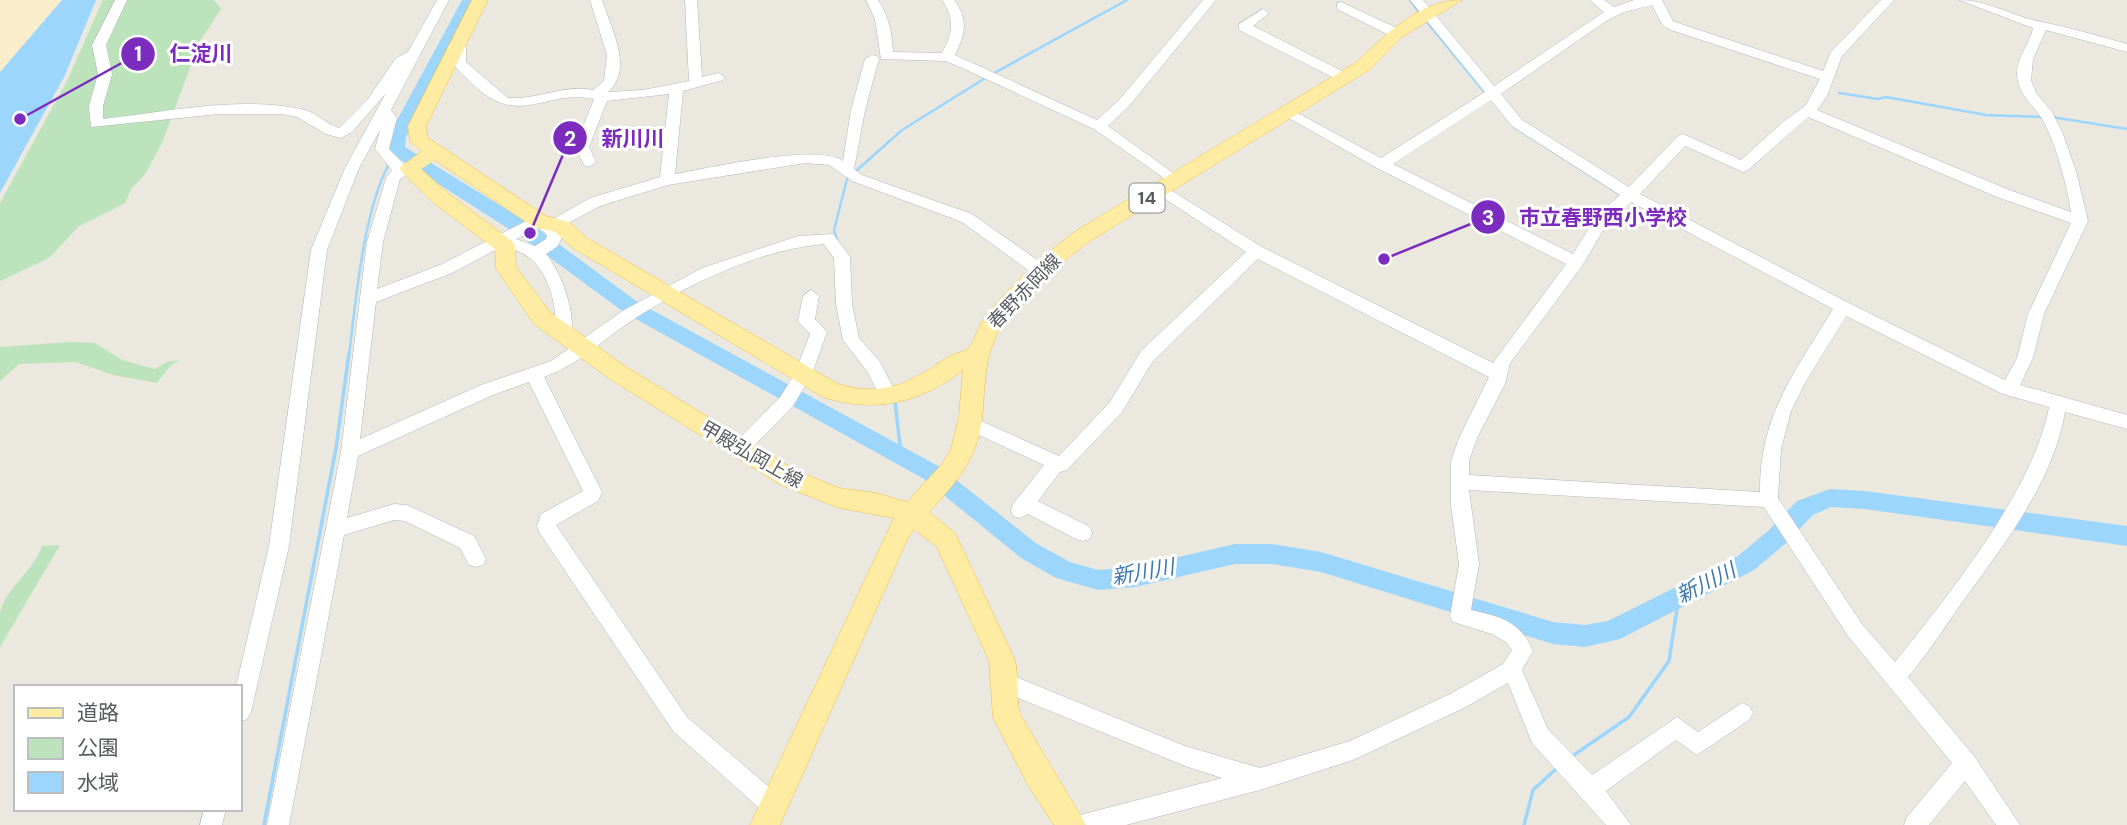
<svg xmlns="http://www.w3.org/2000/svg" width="2127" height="825" font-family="'DM Sans','Noto Sans JP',sans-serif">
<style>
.green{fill:#bce3bb}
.sand{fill:#f9edcc}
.water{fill:#9dd6fd}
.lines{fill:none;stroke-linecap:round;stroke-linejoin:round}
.stream-far1{stroke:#9dd6fd;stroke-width:2.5}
.stream{stroke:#9dd6fd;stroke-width:3.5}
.river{fill:#9dd6fd;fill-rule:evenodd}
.minor-casing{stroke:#b2b6ba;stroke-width:1}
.major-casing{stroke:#eebf55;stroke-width:1}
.minor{fill:#fff;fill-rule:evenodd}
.major{fill:#fdeca2;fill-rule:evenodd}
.labels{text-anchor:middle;stroke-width:6;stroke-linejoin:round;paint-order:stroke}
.shield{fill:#fff;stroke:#8a8d90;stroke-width:2}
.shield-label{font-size:18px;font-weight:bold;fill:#585c60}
.street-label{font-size:19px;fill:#585c60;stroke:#fff}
.water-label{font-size:21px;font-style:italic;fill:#3c77ae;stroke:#fff}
.leader{fill:none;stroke:#7b2cbf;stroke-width:2.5}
.callout-dot{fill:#7b2cbf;stroke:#fff;stroke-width:2.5}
.mark-label{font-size:21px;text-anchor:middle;font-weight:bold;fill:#fff}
.callout-label{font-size:21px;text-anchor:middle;font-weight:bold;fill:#7b2cbf;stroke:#fff;stroke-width:6;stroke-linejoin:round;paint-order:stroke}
</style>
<rect width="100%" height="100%" fill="#ebe8df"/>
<g class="green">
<path d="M103 0H214L221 9 200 41 162 143 145 174 131 189 125 203 79 226 49 258 0 281V203L67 81Z"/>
<path d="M71 342 95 343 122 360 155 369 167 362 179 360 170 366 157 383 113 375 76 362 19 364 0 381V347Z"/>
<path d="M60 545 0 647C0 637 0 623 0 613 6 588 34 570 42 546Z"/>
</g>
<path class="sand" d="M0 0H62L0 72Z"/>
<path class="water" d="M62 0H96L65 75 0 193V72Z"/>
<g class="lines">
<g class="stream-far1">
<path d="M1410 0 1420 14"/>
<path d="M1427 22 1486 94"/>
<path d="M1839 93 1878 99 1886 97 1986 115 2044 117"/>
<path d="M2052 117 2127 129"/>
<path d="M1513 126 1619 194"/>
<path d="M838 243 834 230 847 179 902 130 987 77 1127 0"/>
<path d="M349 355C356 300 363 212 389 164"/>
</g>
<g class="stream">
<path d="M895 401 901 455"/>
<path d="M1571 757 1629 717 1669 661 1679 596"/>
<path d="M264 825 336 448 349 353"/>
<path d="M1524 825 1533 790 1557 768"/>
</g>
<path class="river" d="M462 0H478L406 137 405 147 537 228 639 303 940 467 1037 544 1070 562 1098 570 1135 567 1235 544H1272L1321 552 1553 622 1585 625 1608 621 1738 556 1769 530 1797 501 1830 489 1865 491 2127 526V546L1865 509 1831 507 1813 515 1785 544 1754 570 1620 639 1585 647 1553 644 1321 572 1272 564H1235L1135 587 1098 590 1056 578 1021 558 924 479 625 313 523 238 390 153 387 149 388 137Z"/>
<defs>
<g id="minor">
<path d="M115 0H127L106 45 112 74 103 106V119C167 112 237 96 301 109 315 111 325 124 339 128L368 99 396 58 408 52 437 0H449L391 110 397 118 389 149 404 164 414 165 416 168 400 179 383 242 377 289 440 265 534 217 539 216 551 220 590 198 660 177 669 94 607 101 589 147 596 162 589 167 584 165 575 147 594 99C547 89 521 126 478 89 469 80 459 72 451 61L454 52 448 47 450 44 466 47V62L508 98C538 100 563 84 593 90L604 81 607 55 590 0H602C611 28 634 69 608 92L643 90 689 81 685 0H697L702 77 718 73 725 77 723 80 683 91 675 174C709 168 817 143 843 161L851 110 865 59 872 55 877 56 879 59 865 110 854 169 862 175 972 214 1047 267 1049 271 1047 275H1035L962 222 852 181 829 165 805 163 668 185 600 206 559 228 563 234 558 246 546 254C561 271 579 319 569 340H557L555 336C559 308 548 264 520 252 512 248 506 252 499 248L452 273 376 302 360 439 481 385 551 361 624 310 702 268 798 236 833 234 850 257 852 304 859 338 880 362 897 395 894 400H882L867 371 843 340 836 304 834 258 824 244C758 250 690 283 634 319 604 339 578 365 544 377L602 492 598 501 556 525 687 717 782 798 785 806 782 814 774 817 766 814 673 731 539 532 537 526 541 514 583 491 529 382 493 395 358 456 347 518 394 504 407 505 474 536 486 559 483 565 476 567 469 565 460 548 405 521 394 520 344 535 289 825H267L341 452 367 242 386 178 392 170 375 149 380 130 359 168 327 250 289 546 251 712 247 719 240 722V687H236L269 546 311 250 345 168 386 93 352 132 341 138 326 134 297 117 281 114H219L91 127 89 106 98 74 92 45ZM539 227 547 235 546 239 535 246 516 239Z"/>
<path d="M866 0H878C889 16 892 33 893 52L942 53C953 33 955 19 942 0H954C969 20 965 34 955 55L1097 120 1119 100 1203 0H1216L1129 106 1108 126 1183 180 1181 183H1171L1094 129 960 67 945 61 881 59 875 19Z"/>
<path d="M1410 0H1423L1494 86 1604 12 1590 0H1604L1614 7 1634 0H1662L1673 21 1681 24 1823 71 1831 52 1881 0H1894L1842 56 1827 96 1817 110 2007 189 2071 212C2066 182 2058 152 2045 124 2036 106 2017 96 2017 73 2017 56 2030 44 2033 28L1959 0C1989 0 2013 17 2042 22 2071 28 2099 36 2127 44V52L2046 30 2033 59 2031 80 2036 93 2052 112 2063 134 2076 171 2088 221 2044 314 2033 358 2020 385 2127 415V429L2065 412C2053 484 2000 550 1958 608 1942 631 1926 656 1908 677L1974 756 2020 825H1996L1965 781 1929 825H1904L1907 817 1952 763 1848 636 1764 507 1469 490 1479 564 1471 610C1501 617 1520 621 1533 651L1522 670 1548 729 1592 775 1677 717 1698 732 1742 703 1749 706 1753 713 1749 720 1697 755 1676 740 1606 791 1631 825H1606L1532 743 1508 683 1464 708 1353 760 1260 790 1126 825H1073L1076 817 1084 814 1222 778 1185 766 999 690 996 683 999 676 1006 673 1185 746 1260 768 1350 741 1450 694 1503 664 1512 650 1506 642 1492 634 1453 622 1450 616 1459 564 1451 505V461L1459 438 1489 377 1258 259 1153 361 1122 412 1067 470 1060 472 1038 501 1090 527 1092 533 1090 539 1083 541 1076 539 1028 514 1020 518 1013 516 1011 510 1013 504 1044 465 977 434 962 431 959 426 962 421 979 420 1059 456 1110 402 1141 351 1246 252 1156 193 1154 189 1161 184 1262 247 1493 363 1566 264 1377 168 1280 113 1282 110H1292L1381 158 1485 92ZM1652 5 1663 26 1671 30 1820 79 1806 105 1783 122 1741 160 1683 134 1678 136 1629 187 1522 120 1501 94 1606 21 1624 12ZM1491 100 1512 126 1620 195 1598 214 1573 254 1393 164ZM1808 117 1997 197 2071 223 2028 314 2017 358 2005 380 1849 303 1640 194 1685 146 1743 172 1748 170ZM1631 202 1833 309C1796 370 1759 416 1760 492L1469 475V461L1477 438 1505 384 1510 363 1582 266 1608 222ZM1846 316 2003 394 2049 407C2034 489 1948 596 1895 662L1862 624 1778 498 1781 449 1791 411 1806 381Z"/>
<path d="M1341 2 1401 30 1403 33 1396 37 1391 36 1337 9V3Z"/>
<path d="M1263 9 1269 13 1253 26 1350 75V81H1340L1239 30V24Z"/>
<path d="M811 290 819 296 815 319 827 332 812 374 793 406 746 454 740 456 734 454 731 449 734 444 781 396 795 373 810 334 798 321 803 296Z"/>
<path d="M204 809H226L222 825H200Z"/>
</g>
<path id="major" d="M472 0H488L426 126 428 138 546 216 569 222 587 238 838 384C885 398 911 382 948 357 953 354 963 352 968 349 973 344 980 323 986 316 1008 287 1047 253 1076 231L1357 62C1386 34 1420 0 1462 0L1402 37 1369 70 1090 241 1069 257 1002 326C980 359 987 394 980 431 973 465 951 488 929 512L955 533 1015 660C1019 679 1016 697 1020 714L1086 825H1054L1028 785 993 717 989 660 937 547 914 529 907 540 780 825H750L894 518 839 508 781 485 610 379 534 324 496 268 495 249 435 204 402 172 399 168 422 151 410 141 408 126ZM435 160 532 226 555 232 573 248 823 397C875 414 920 403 963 370L959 416 951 449 942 464 907 502 876 493 839 488 797 471 626 367 550 312 516 267 515 246 512 241 449 194 421 169Z"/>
</defs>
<use href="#minor" class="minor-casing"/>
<use href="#major" class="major-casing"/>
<use href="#minor" class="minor"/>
<use href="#major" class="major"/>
</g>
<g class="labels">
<rect class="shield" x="1129.5" y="183.5" width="35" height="29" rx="5"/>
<g class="shield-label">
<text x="1147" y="204">14</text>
</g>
<g class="street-label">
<text transform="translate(1024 291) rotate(-46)" y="7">春野赤岡線</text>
<text transform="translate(752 454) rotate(30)" y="7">甲殿弘岡上線</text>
</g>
<g class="water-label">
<text transform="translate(1143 572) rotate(-10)" y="7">新川川</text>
<text transform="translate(1706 583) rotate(-27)" y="7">新川川</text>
</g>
</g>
<path class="leader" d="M20 119L138 54M530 233L570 138M1384 259L1488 217"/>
<g class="callout-dot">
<circle cx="20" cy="119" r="7"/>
<circle cx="530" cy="233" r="7"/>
<circle cx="1384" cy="259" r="7"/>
<circle cx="138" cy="54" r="18"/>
<circle cx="570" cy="138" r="18"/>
<circle cx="1488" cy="217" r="18"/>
</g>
<g class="mark-label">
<text x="138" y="61">1</text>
<text x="570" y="146">2</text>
<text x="1488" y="225">3</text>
</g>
<g class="callout-label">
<text x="201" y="61">仁淀川</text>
<text x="633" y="146">新川川</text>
<text x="1603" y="225">市立春野西小学校</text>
</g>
<rect x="14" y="685" width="228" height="126" fill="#ffffff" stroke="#bcbebf" stroke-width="2"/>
<rect x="28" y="708" width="35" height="10" fill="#fdeca2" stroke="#bcbebf" stroke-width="2"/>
<text x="77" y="720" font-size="21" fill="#585c60">道路</text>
<rect x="28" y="738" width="35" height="21" fill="#bce3bb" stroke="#bcbebf" stroke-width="2"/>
<text x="77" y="755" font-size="21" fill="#585c60">公園</text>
<rect x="28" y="772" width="35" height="21" fill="#9dd6fd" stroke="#bcbebf" stroke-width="2"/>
<text x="77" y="790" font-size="21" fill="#585c60">水域</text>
</svg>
